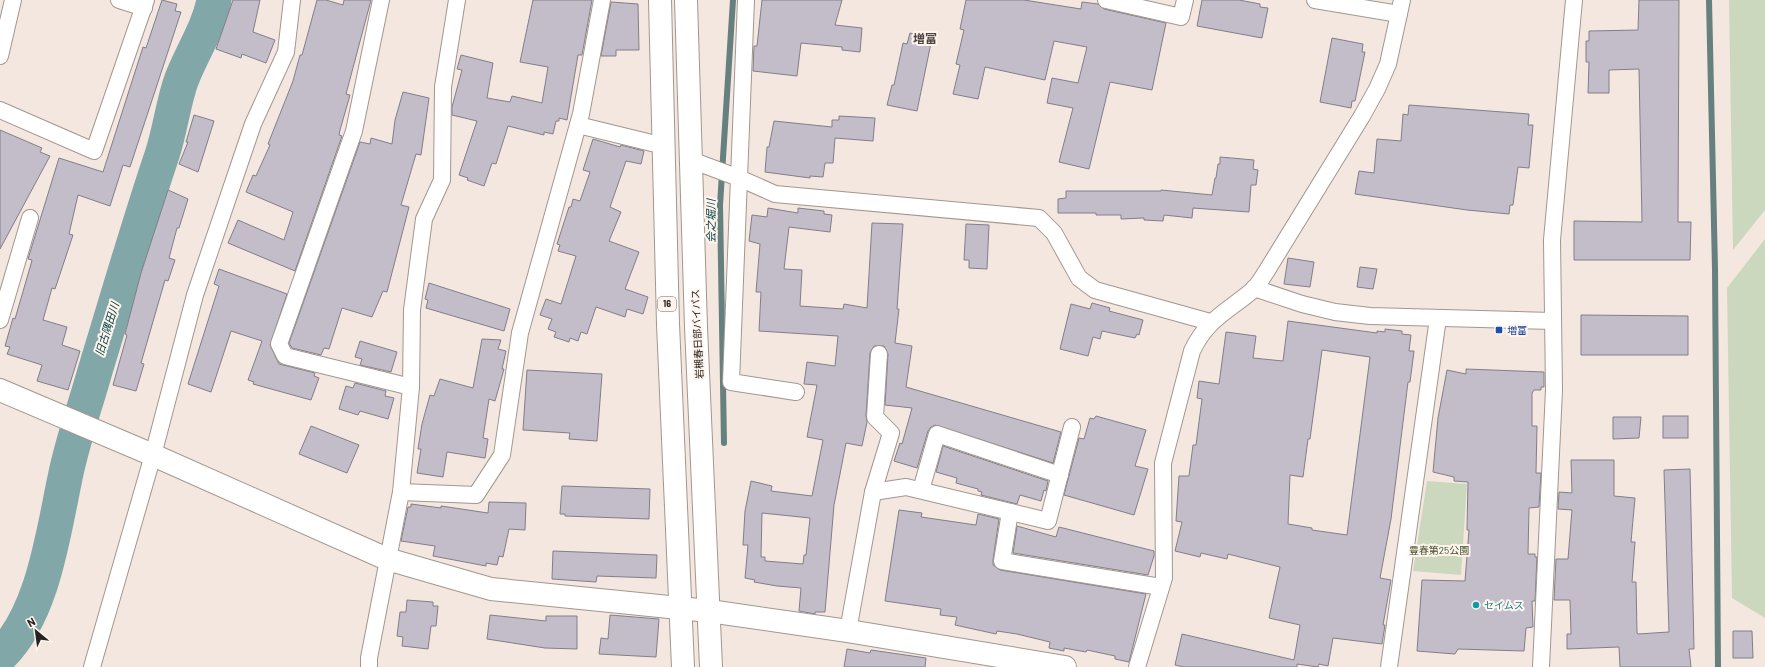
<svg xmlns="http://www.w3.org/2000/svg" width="1765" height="667" font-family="Barlow,'Noto Sans JP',sans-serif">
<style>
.green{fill:#cbd8bd}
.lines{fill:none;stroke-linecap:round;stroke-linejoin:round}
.stream{stroke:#667f7f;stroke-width:6}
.river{stroke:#81a7a8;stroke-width:35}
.building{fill:#c2bdc9;stroke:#827e8a;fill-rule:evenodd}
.street-casing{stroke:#a2978f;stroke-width:18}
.secondary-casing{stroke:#a2978f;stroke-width:24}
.highway-casing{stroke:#a2978f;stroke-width:24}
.street{stroke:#fff;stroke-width:16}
.secondary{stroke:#fff;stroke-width:22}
.highway{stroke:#fff;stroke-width:22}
.transit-dot{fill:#1a4fb4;stroke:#fff5ee;stroke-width:1.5}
.culture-dot{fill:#0f9aa8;stroke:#fff5ee;stroke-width:1.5}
.labels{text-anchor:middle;stroke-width:4;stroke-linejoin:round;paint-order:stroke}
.shield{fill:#fff5ee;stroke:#68615d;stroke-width:1}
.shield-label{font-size:9px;font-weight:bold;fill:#27221f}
.transit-label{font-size:10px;fill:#164399;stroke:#fff5ee;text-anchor:start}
.street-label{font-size:10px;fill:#27221f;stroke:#fff5ee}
.park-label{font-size:10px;fill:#394d22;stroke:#fff5ee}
.culture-label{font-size:10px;fill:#0d838f;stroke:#fff5ee;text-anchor:start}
.water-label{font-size:11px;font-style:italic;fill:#003e40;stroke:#fff5ee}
.quarter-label{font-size:12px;font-weight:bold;fill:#4e453e;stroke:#fff5ee}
</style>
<rect width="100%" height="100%" fill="#f3e7df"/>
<g class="green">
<path d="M1729 0H1765V210L1733 250Z"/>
<path d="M1765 239V618L1732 598 1727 288Z"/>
<path d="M1427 481 1467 484 1461 575 1413 571Z"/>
</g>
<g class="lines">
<g class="stream">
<path d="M1709 0 1715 269 1718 667"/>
<path d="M724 443 720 205 733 0"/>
</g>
<path class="river" d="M0 656C43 615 53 534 65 478 72 442 85 407 95 371 117 299 138 226 162 155 170 131 173 104 181 81 191 54 209 28 214 0"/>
</g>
<g class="building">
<path d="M162 0 177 4 175 11 181 12 130 167 123 165 110 206 78 195 69 234 73 235 55 289 52 288 43 320 67 327 62 345 80 351 68 390 37 381 42 365 7 354 10 347 5 346 13 318 15 319 31 264 32 260 28 259 59 158 103 172 143 47 146 48Z"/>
<path d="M233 0H260L253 32 275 40 266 63 242 54 241 58 216 49Z"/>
<path d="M317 0H326L343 5 344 0H371L346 94 350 95 340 130 339 135 342 136 295 271 228 243 238 220 284 240 293 212 246 192 253 175 256 176 270 145 268 144 293 81 300 55H302Z"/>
<path d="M533 0H592L582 55H578L567 120 559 118V121H556L553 134 544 132V135L508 126 496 164 492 163 484 186 467 180 468 178 459 175 477 121 452 115V107L462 70 457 69 461 55 493 63 487 98 510 102 512 96 542 103 548 67 520 62Z"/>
<path d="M762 0H842L835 25 862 28 860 52 842 50V47L801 43 797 76 753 71 754 46H757Z"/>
<path d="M966 0H1024L1081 9 1082 2 1098 4 1104 9 1166 23 1152 90 1110 82 1089 169 1059 162 1073 108 1047 103 1052 78 1078 83 1087 47 1054 41 1045 80 985 67 978 99 953 94 960 65 956 64 964 30 960 29Z"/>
<path d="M1202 0H1239L1260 4V7L1268 8 1262 38 1197 26Z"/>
<path d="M1639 0H1679L1678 222H1691L1690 260H1574V221L1642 222 1639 69 1609 70V93H1588L1589 62H1586V41H1589V31L1638 30Z"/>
<path d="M611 2 638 4 639 50H616V56H601Z"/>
<path d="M910 33 932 38 917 111 887 105 892 85H894L903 43 907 44Z"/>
<path d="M1332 38 1363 44 1362 52H1365L1355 101H1352L1351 108 1320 102Z"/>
<path d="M403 92 429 98 421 155 416 154 401 205 409 207 387 292 383 291 372 317 342 308 329 349 324 348 321 355 292 348 289 343 360 142 370 144 371 138 392 144 395 120Z"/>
<path d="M1409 105 1529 114 1528 125H1533L1529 168 1518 167 1513 205H1510L1509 214 1467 210 1355 194 1359 171 1374 173 1377 139 1401 141 1403 114 1408 115Z"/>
<path d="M194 115 214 121 198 172 179 164 188 142H186Z"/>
<path d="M839 116 875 118 873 141 835 138 833 163H825L823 177 810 176V178L765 172 767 147H769L774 121 832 127V120H839Z"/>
<path d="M0 130 42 148 40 152 50 156 0 249Z"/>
<path d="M593 139 620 147 621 145 644 151 641 164 626 161 610 207 621 212 609 241 639 252 625 289 648 297 643 314 627 309 625 317 596 307 587 334 581 332 578 341 570 338 569 342 554 337 556 332 548 329 552 319 540 315 546 299 561 304 576 256 558 251 560 245 557 244 569 207H571L573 199 580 201 590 172 583 170Z"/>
<path d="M1220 157 1254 160 1253 169 1258 170 1256 185H1251L1249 212 1193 208 1192 218 1164 215 1163 221 1144 220V218L1121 219V215H1096V213H1058V199L1066 198V191H1161V190L1212 195 1215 178H1216L1218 164H1220Z"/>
<path d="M168 190 188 199 179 228H177L169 258 175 260 168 281 165 280 141 363 144 364 136 391 113 385 127 335 125 334 141 273Z"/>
<path d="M768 208 798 213V208L824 211V214L832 215 830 232 789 227 784 269 802 270 800 306 843 309 844 304 867 308 872 223 903 224 897 309H899L895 343 912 346 906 387 1061 432 1053 463 935 425 931 427 928 431 917 468 894 461 900 443 902 444 912 408 885 405 888 354 884 346H874L870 353 866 416 867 422 862 446 846 443 834 505 825 612H815V614L799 611 801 588 777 586 754 582 755 580 745 578 748 545H743L745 511 751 481 772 486 771 491 812 496 823 440 807 437 817 385 804 384 807 362 835 366 838 336 759 331 761 292H756L760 244 749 241 752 215 767 217ZM762 513 810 518 806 555H804L803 564 765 561V557H761Z"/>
<path d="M966 224 989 225 987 269 969 268V260H964Z"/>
<path d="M1288 258 1314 262 1310 287 1284 284Z"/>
<path d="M1360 267 1377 269 1373 289 1357 287Z"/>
<path d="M219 269 287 294 270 345 279 364 315 373 314 376 319 378 311 400 253 384 254 382 248 380 262 341 231 331 211 392 188 384 219 286 214 284Z"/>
<path d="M429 283 510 309 504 331 426 308 428 300 425 299Z"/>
<path d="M1092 303 1110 308 1109 311 1143 320 1139 335 1137 334 1135 338 1102 331 1100 339 1093 337 1088 356 1060 349 1071 304 1090 309Z"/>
<path d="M1581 315 1688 316V355H1581Z"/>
<path d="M1288 321 1377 333V331L1385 332V329L1402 331V334L1411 335 1409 351H1414L1410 382H1408L1391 519 1380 578 1391 580 1383 625H1385L1382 644 1333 638 1328 666 1319 664 1318 667 1297 664V667H1184L1175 665 1182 634 1294 660 1300 625 1269 618 1280 567 1228 554 1227 559 1201 553 1200 557 1175 551 1182 522 1176 521 1179 476H1189L1193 445H1196L1202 399 1197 398 1199 381 1219 384 1226 332 1256 336 1253 358 1283 361ZM1322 350 1370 357 1347 535 1312 530V528L1288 524 1290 475 1303 477 1308 439H1310Z"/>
<path d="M482 339 501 340 498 349 506 351 502 369H504L495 401 489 399 483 438 488 439 485 458 447 452 443 477 417 473 421 449H418L422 424 430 395 434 396 440 379 473 388Z"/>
<path d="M360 341 397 352 391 372 360 365 362 359 355 357Z"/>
<path d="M1466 369 1544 372V387H1541V390H1534L1532 393V426H1537L1536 473H1541L1539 507 1529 508 1528 554H1535V557H1537L1535 601H1532L1533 627 1526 628 1524 651 1458 649 1455 654 1417 651 1422 580 1465 581 1469 530H1467L1468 482 1454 481V477L1433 472 1438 418 1447 370 1466 374Z"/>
<path d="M527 370 602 374 597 441 569 439 570 433 523 430Z"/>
<path d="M355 383 386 391 385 396 394 398 388 419 360 411 358 415 339 409 346 386 353 388Z"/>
<path d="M1096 416 1146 430 1135 466 1148 469 1134 515 1064 495 1079 438 1084 439 1090 418 1094 419Z"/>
<rect x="1663" y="416" width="25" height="22"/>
<path d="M1613 417H1641L1639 438 1613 439Z"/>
<path d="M311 426 359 445 347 473 299 454Z"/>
<path d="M943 446 1048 481 1046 491 1044 490 1041 501 1020 495 1017 504 981 495 982 492 978 491V489L956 483 957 478 936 472Z"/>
<path d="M1571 460H1614V496L1635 498 1631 542H1635L1632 582H1636L1637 633 1638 634 1669 632 1664 470 1690 469 1694 649H1689L1691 667H1620L1619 647 1567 649V634H1571L1570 600H1554L1556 559H1568L1572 510 1558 509 1559 492 1572 493Z"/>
<path d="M562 486 650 489 649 519 565 516V514H560Z"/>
<path d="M489 502 526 503 525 530 509 529 503 557 499 556 497 565 486 563V566L433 556 435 546 401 541 408 507H411V504L441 508V506L488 513Z"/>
<path d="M899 510 922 513 921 517 976 525 978 514 999 519 993 560V565L1000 570 1146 594 1129 662 1115 659V656L1087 650 1086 652 1064 648V651L1049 648 1050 642 1017 634 997 631 996 634 955 625 957 617 940 615 941 609 885 601Z"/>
<path d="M1017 526 1056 537 1059 527 1154 551V556L1148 575 1013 553Z"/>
<path d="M553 551 657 555 656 578 597 576 596 582 552 579Z"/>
<path d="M407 600 433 602V606H438L436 626H431L428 649 402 646 403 637 397 636 400 612H406Z"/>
<path d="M490 615 546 621V616H577V649L545 648 487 639Z"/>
<path d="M610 615 659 619 656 657 599 654 601 638 608 639Z"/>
<path d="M1733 631H1752L1753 658H1733Z"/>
<path d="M847 649 870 653 871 650 926 658 925 667H844Z"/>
</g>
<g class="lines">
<defs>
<g id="street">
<path d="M119 0 144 8"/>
<path d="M381 0 354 131 279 344 285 356 411 387"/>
<path d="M746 0 739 178 775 194 1039 218 1054 233 1079 278 1095 290 1210 322"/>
<path d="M1106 0 1181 17 1185 0"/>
<path d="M1315 0 1399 14"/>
<path d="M0 56 13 0"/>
<path d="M0 110 94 151 146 0"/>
<path d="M578 125 664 146"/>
<path d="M691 160 739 178 731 382 796 392"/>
<path d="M1254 288 1302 304 1335 312 1370 316 1553 321"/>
<path d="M0 320 30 218"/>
<path d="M921 490 937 434 1060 475"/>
<path d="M401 492 476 495 502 455 520 333 581 114 602 0"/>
<path d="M873 492 906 487 1048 521 1072 427"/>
<path d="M1010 512 1002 561 1161 587"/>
<path d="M848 631 873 492 891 433 875 417 879 354"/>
<path d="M92 667 153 455 195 295 253 124 286 52 292 0"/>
<path d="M369 667V658L401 492 411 387 412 310 424 219 442 180 443 87 457 0"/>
<path d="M1137 667 1164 578 1163 463 1192 351C1207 319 1228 311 1253 290 1258 285 1262 278 1266 272L1362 116 1377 89 1388 64 1402 0"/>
<path d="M1389 667 1438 318"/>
<path d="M1541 667 1554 390 1552 240 1574 0"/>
</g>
<path id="secondary" d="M0 390 153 455 387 559 491 589 709 611 848 631 1065 667"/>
<g id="highway">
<path d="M660 0 668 324 683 667"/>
<path d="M686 0 696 327 711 667"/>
</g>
</defs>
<use href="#street" class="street-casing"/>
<use href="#secondary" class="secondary-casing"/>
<use href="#highway" class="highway-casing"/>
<use href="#street" class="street"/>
<use href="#secondary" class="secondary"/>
<use href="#highway" class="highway"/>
</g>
<rect class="transit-dot" x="1495" y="326" width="8" height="8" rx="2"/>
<circle class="culture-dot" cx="1476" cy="605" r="4"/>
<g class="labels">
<rect class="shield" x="658" y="297" width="18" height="14" rx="3"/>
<g class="shield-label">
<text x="667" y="307">16</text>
</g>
<g class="transit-label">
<text x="1507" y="334">増富</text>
</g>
<g class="street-label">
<text transform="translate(697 334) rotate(-93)" y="4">岩槻春日部バイパス</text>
</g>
<g class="park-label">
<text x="1439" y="554">豊春第25公園</text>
</g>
<g class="culture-label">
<text x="1484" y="609">セイムス</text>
</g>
<g class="water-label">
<text transform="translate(711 221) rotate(-90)" y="4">会之堀川</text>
<text transform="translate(107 329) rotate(-73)" y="4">旧古隅田川</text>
</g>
<g class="quarter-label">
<text x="925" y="43">増富</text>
</g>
</g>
<g transform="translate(36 631) rotate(331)" stroke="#fff5ee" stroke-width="3" paint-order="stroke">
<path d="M0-3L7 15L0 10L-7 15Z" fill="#27221f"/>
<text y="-6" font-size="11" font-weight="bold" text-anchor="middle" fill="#27221f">N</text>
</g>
</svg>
